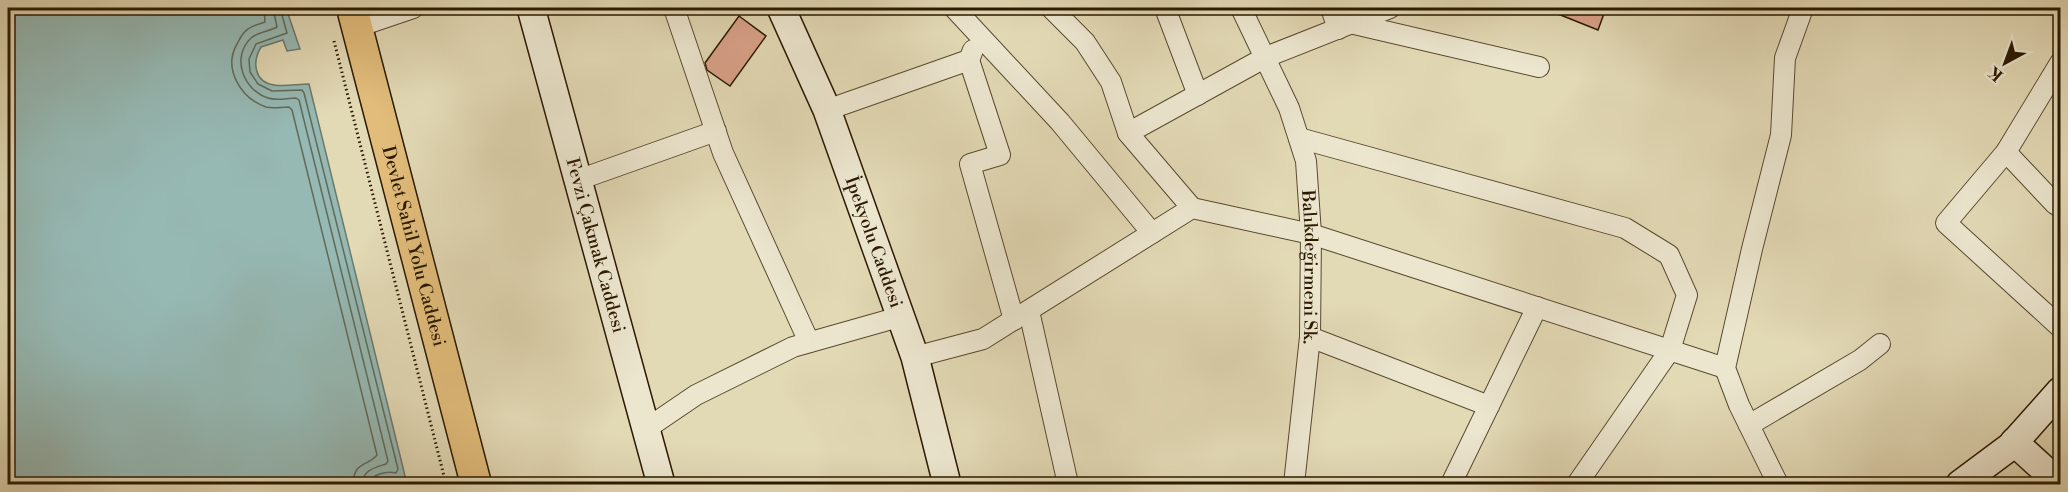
<svg xmlns="http://www.w3.org/2000/svg" width="2068" height="492" font-family="'Libre Bodoni',serif">
<style>
.water{fill:#96b9b4;stroke:#6b796c;stroke-width:1.5}
.lines{fill:none;stroke-linecap:round;stroke-linejoin:round}
.shore{stroke:#606a5a;stroke-width:1.5}
.building{fill:#d9a189;stroke:#2b1a01;stroke-width:1.5}
.street-casing{stroke:#594a2e;stroke-width:22}
.secondary-casing{stroke:#2b1a01;stroke-width:30}
.primary-casing{stroke:#2b1a01;stroke-width:33}
.path{stroke:#2b1a01;stroke-width:3;stroke-dasharray:1.5 3;stroke-linecap:butt}
.street{stroke:#ece6cf;stroke-width:20}
.secondary{stroke:#ece6cf;stroke-width:27}
.primary{stroke:#e1bc7a;stroke-width:30}
.labels{text-anchor:middle;stroke-width:6;stroke-linejoin:round;paint-order:stroke}
.street-label{font-size:18px;fill:#2b1a01;stroke:#ece6cf}
</style>
<rect width="100%" height="100%" fill="#e2d9b5"/>
<filter id="stains"><feTurbulence type="fractalNoise" baseFrequency=".00333" numOctaves="4"/><feColorMatrix values="0 0 0 0 .2 0 0 0 0 .09 0 0 0 0 .02 0 0 0 .5 -.17"/></filter>
<radialGradient id="worn" r=".72"><stop offset=".6" stop-color="#630" stop-opacity="0"/><stop offset="1" stop-color="#630" stop-opacity=".3"/></radialGradient>
<path class="water" d="M8 8H286L300 49 287 51 283 40 261 47C252 62 254 82 274 85 285 87 298 84 309 84L407 484H393L390 477 369 484H8Z"/>
<g class="lines">
<g class="shore">
<path d="M264 8 265 22C260 24 253 25 248 29 243 32 240 38 237 44 223 68 240 98 266 107 273 109 281 107 289 107L292 110 377 455C367 467 354 461 353 484"/>
<path d="M273 8 277 27C270 31 258 32 251 38 231 57 243 90 268 98 276 101 287 98 296 98L299 100 388 461 386 464C374 468 363 470 362 484"/>
<path d="M280 8 287 33 256 44 249 59 250 72 258 84 272 91 302 90 304 93 398 469 396 473C386 471 371 474 370 484"/>
</g>
</g>
<g class="building">
<path d="M1543 8H1606L1598 30Z"/>
<path d="M739 16 766 36 730 86 707 70 705 63Z"/>
</g>
<g class="lines">
<defs>
<g id="street">
<path d="M674 8 723 153 809 342"/>
<path d="M954 8 1060 122 1152 233"/>
<path d="M1051 8 1085 42 1111 82 1128 133 1192 208"/>
<path d="M1165 8 1198 95"/>
<path id="s1" d="M1241 8 1289 108 1306 161 1311 234 1310 337 1294 484"/>
<path d="M1331 8 1338 29"/>
<path d="M1350 23 1539 67"/>
<path d="M357 27 413 8"/>
<path d="M969 60 1000 155 970 164 1014 320"/>
<path d="M2060 63 2006 152 1946 223 2060 327"/>
<path d="M827 110 969 60 973 50"/>
<path d="M1128 133 1266 57 1390 8"/>
<path d="M1299 138 1625 228 1669 255 1687 295 1670 350 1577 484"/>
<path d="M2006 152 2055 204 2060 207"/>
<path d="M578 180 716 131"/>
<path d="M1029 311 1068 484"/>
<path d="M1310 337 1489 406"/>
<path d="M915 357 983 339 1192 208 1311 234 1725 368"/>
<path d="M1749 425 1860 360 1880 344"/>
<path d="M646 429 696 395 793 347 899 317"/>
<path d="M1451 484 1537 307"/>
<path d="M1778 484 1739 405 1725 368 1752 249 1781 135 1785 58 1803 8"/>
</g>
<g id="secondary">
<path id="s2" d="M531 8 661 484"/>
<path id="s3" d="M781 8 827 110 915 357 947 484"/>
<path d="M2014 442 2060 484"/>
<path d="M1960 484 2011 446 2060 391"/>
</g>
<g id="primary">
<path id="s4" d="M352 8 476 484"/>
</g>
</defs>
<use href="#street" class="street-casing"/>
<use href="#secondary" class="secondary-casing"/>
<use href="#primary" class="primary-casing"/>
<path class="path" d="M334 41 446 484"/>
<use href="#street" class="street"/>
<use href="#secondary" class="secondary"/>
<use href="#primary" class="primary"/>
</g>
<g class="labels">
<g class="street-label">
<text dy="6" stroke="none"><textPath href="#s3" startOffset="252">İpekyolu Caddesi</textPath></text>
<text dy="6" stroke="none"><textPath href="#s4" startOffset="246">Devlet Sahil Yolu Caddesi</textPath></text>
<text dy="6" stroke="none"><textPath href="#s2" startOffset="246">Fevzi Çakmak Caddesi</textPath></text>
<text dy="6" stroke="none"><textPath href="#s1" startOffset="273">Balıkdeğirmeni Sk.</textPath></text>
</g>
</g>
<rect width="2068" height="492" fill="none" stroke="#e2d9b5" stroke-width="30"/>
<rect x="9" y="9" width="2050" height="474" fill="none" stroke="#2b1a01" stroke-width="3"/>
<rect x="15" y="15" width="2038" height="462" fill="none" stroke="#2b1a01" stroke-width="1.5"/>
<g transform="translate(2005 63) rotate(221)" stroke="#ece6cf" stroke-width="4.5" paint-order="stroke">
<path d="M0-4.5L10 22L0 15L-10 22Z" fill="#2b1a01"/>
<text y="-9" font-size="16" font-weight="bold" text-anchor="middle" fill="#2b1a01">K</text>
</g>
<rect width="100%" height="100%" filter="url(#stains)"/>
<rect width="100%" height="100%" fill="url(#worn)"/>
</svg>
